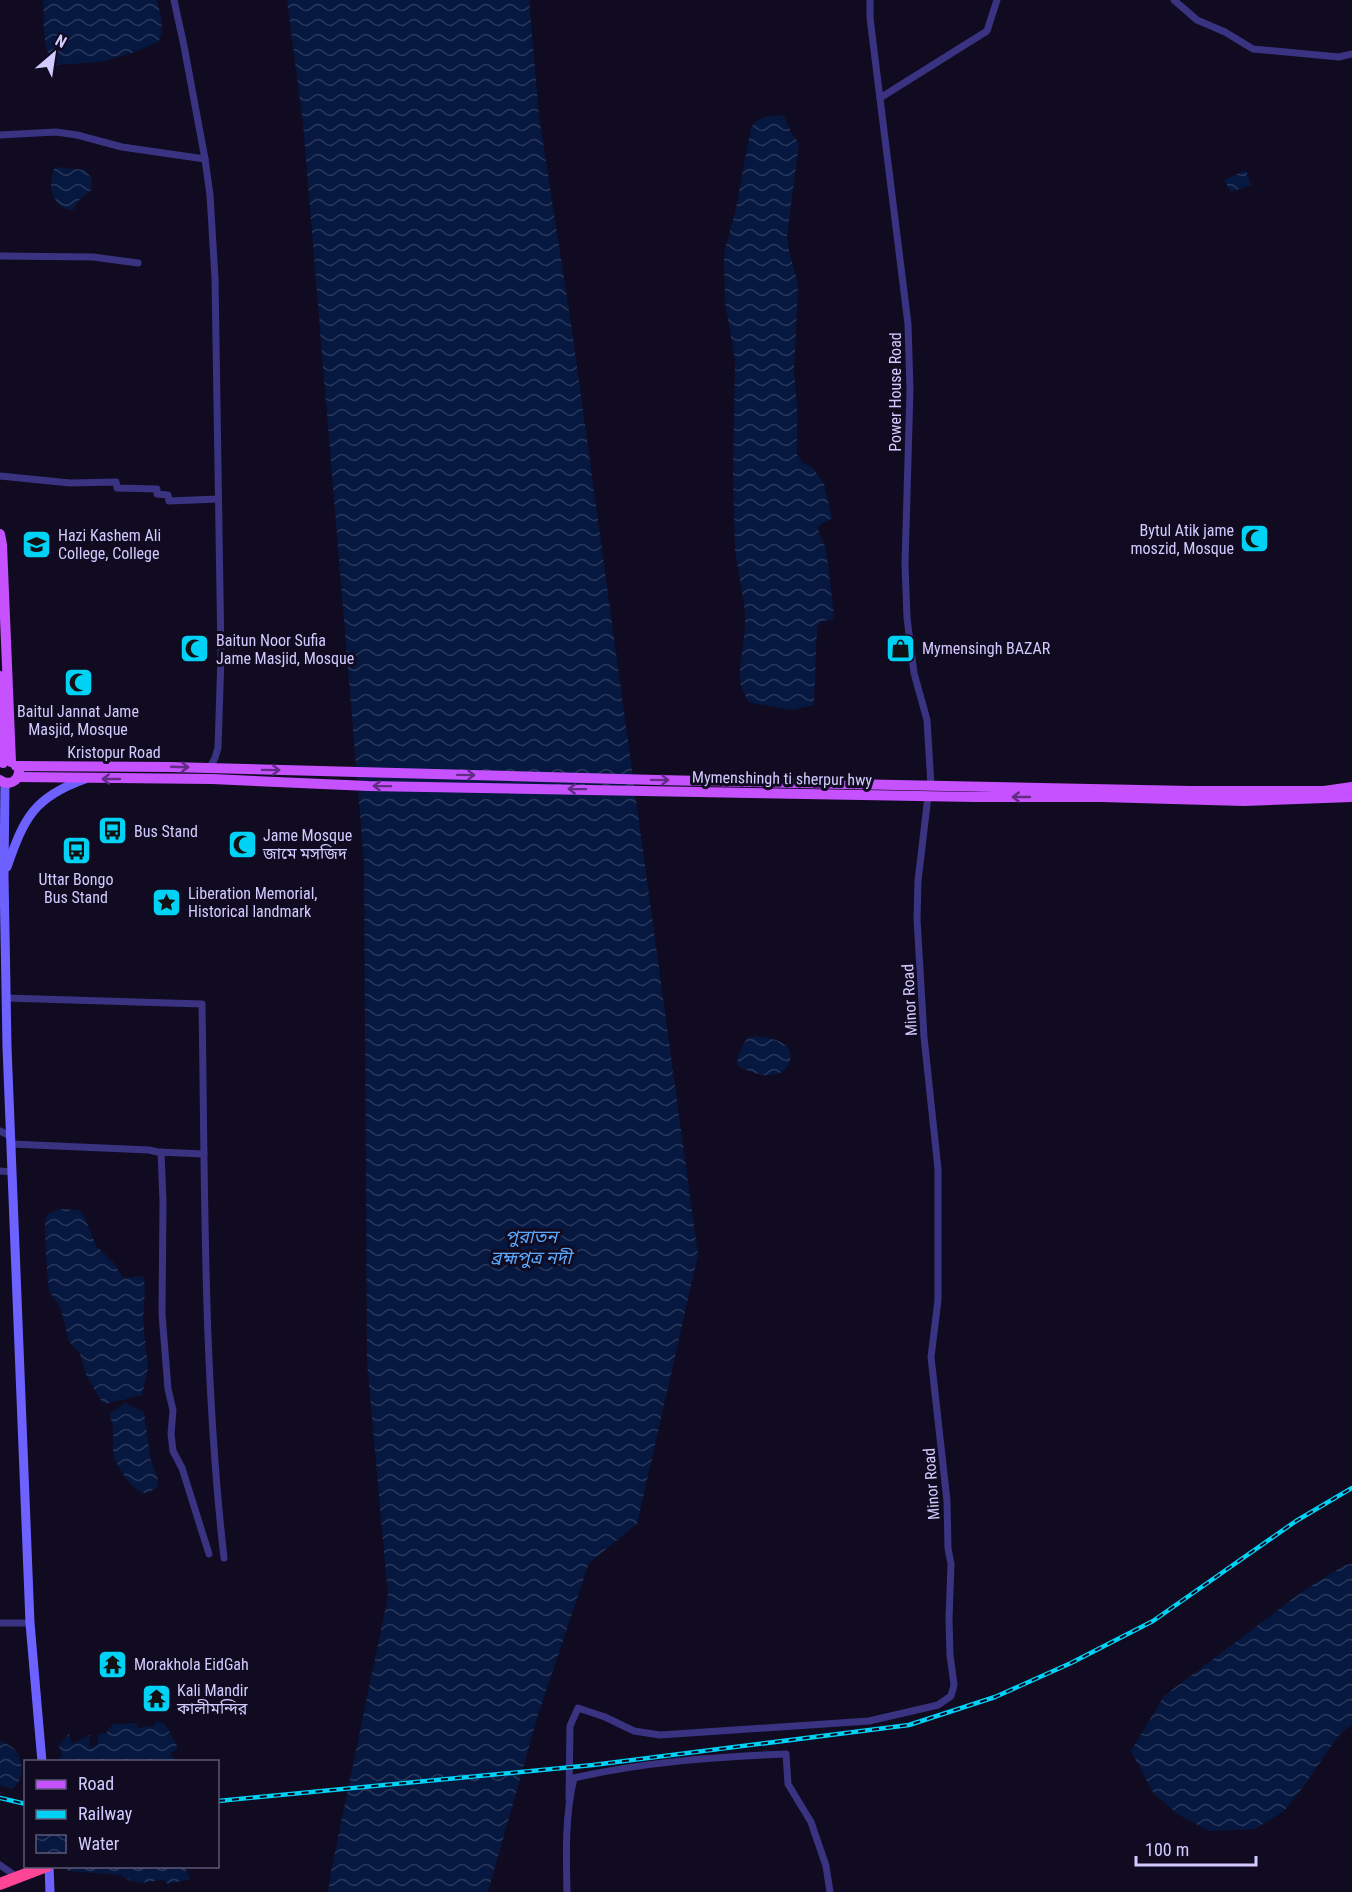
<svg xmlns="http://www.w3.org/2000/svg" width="1352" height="1892" font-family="'Roboto Condensed','Noto Sans Bengali',sans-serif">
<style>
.water{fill:url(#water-waves)}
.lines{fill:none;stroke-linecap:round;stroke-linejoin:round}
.street{stroke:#3a3382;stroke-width:7}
.secondary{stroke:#6d62ff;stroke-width:9}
.primary{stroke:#c652ff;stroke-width:10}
.highway{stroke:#ff4696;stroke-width:12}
.rail-casing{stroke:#00d2f6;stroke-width:4.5}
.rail{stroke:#100b20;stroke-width:2;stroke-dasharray:7;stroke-linecap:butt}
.oneway{stroke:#622b84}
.labels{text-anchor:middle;stroke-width:6;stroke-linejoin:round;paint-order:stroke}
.street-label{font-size:16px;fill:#d3cbff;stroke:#100b20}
.poi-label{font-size:16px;fill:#d3cbff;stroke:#100b20;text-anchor:start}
.water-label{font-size:18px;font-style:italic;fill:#59aaff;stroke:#100b20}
</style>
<defs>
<pattern id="water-waves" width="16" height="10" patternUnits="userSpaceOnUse" patternTransform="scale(1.5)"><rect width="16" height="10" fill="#06183f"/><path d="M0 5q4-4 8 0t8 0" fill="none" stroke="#29385c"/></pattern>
</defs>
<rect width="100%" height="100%" fill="#100b20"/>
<g class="water">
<path d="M44 0H157C160 14 166 30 158 42L135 52 100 62 56 65C42 59 43 14 44 0Z"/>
<path d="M287 0H529L539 116 573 337 698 1255 637 1524 589 1563 538 1715 488 1892H328L330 1876 388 1596 367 1362 364 862 303 123Z"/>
<path d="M780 115 784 116 791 132 799 144 787 235 788 247 798 284 794 371 797 405V454L802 462 813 468 824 484 832 518 817 527 826 549 834 616 832 620 822 621 817 626 814 705 792 710 748 702 740 683V669L745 628V611L735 550 733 474 735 360 725 302 724 253 735 213 751 128C757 116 768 116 780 115Z"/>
<path d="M55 167 85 170 92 179V189L79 200 73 210C51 210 47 182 55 167Z"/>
<path d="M1246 170 1251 185 1231 192 1224 180Z"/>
<path d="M756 1036C767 1038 780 1039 787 1047 791 1051 791 1056 790 1061 784 1079 764 1077 749 1071 744 1069 741 1069 737 1064L738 1056 747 1038Z"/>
<path d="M59 1209 78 1210 84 1215 96 1246 114 1263 123 1278 143 1276 145 1286 143 1320 148 1368 142 1395 104 1404 102 1402 87 1377 80 1354 69 1341 60 1307 49 1291 46 1258 45 1221 48 1214Z"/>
<path d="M125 1403 144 1412 150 1457 158 1480 157 1487C153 1490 149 1494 144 1493 133 1491 116 1466 114 1456 111 1440 117 1432 109 1414Z"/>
<path d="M1352 1564V1724L1338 1736 1306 1783 1284 1811 1255 1829 1209 1831 1179 1815 1154 1794 1131 1751 1164 1696 1303 1591 1345 1565Z"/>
<path d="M157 1721 165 1724 178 1748 171 1753 174 1761H57L62 1756 59 1745 69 1734 72 1744 90 1735 89 1748 98 1745V1734L106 1733 113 1724 136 1723 138 1728 153 1726Z"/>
<path d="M0 1741C5 1743 10 1745 13 1748 25 1759 24 1781 12 1789L0 1785Z"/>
<path d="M67 1867H184L191 1879 168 1884 163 1880C148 1882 133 1886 121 1875L68 1871Z"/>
</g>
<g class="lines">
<g class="street">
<path d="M174 0 184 46 205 159 210 195 215 278 221 656 218 748 215 758 209 769"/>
<path d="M870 0V18L908 324 910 390 905 564 907 618 914 673 927 720 931 785"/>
<path d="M1174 0 1197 20 1225 32 1253 49 1339 57 1352 54"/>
<path d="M880 98 987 31 997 0"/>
<path d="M0 135 56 132 77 135 122 147 205 159"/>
<path d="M0 256 93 257 138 263"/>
<path d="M0 476 70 483 116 482 117 488 157 489V494L168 495 169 501 218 499"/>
<path d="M6 998 202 1004C205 1189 203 1374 224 1558"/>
<path d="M0 1131 10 1136"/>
<path d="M11 1144 149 1150 158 1152 204 1154"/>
<path d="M161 1152 163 1202 162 1314 168 1389 173 1410 171 1434 173 1451 182 1468 209 1554"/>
<path d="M0 1171 12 1172"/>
<path d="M0 1623H30"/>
<path d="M569 1799 570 1726 578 1708 605 1717 634 1731 660 1735 869 1721 938 1705 951 1696 954 1685 950 1655 949 1619 951 1564 948 1548 947 1501 931 1357 938 1300V1169L924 1037 917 919 918 881 928 796"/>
<path d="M0 1865 17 1877"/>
<path d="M567 1892C566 1854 565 1815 574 1778 643 1762 715 1757 786 1754L788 1784 811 1822 826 1866 830 1892"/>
</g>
<g class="secondary">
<path d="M5 783 4 875 7 1047 30 1623 42 1762"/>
<path d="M7 867C24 818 34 797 85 779"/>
<path d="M49 1866 50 1892"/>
</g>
<g class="primary">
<path d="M0 534 2 545 11 762"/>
<path d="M0 676 3 763"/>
<path d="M16 766 170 767 657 780 1191 791H1324L1352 787"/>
<path d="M18 777 212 779 368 786 975 797H1101L1244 801 1352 797"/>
<path d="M0 780C8 786 18 782 19 772"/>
</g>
<path class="highway" d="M0 1884 47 1866"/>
<defs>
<g id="rail">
<path d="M0 1798 26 1804"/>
<path d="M218 1801 593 1765 909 1725 995 1697 1071 1663 1153 1621 1296 1521 1352 1488"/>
</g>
</defs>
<use href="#rail" class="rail-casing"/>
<use href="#rail" class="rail"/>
</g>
<defs><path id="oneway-shaft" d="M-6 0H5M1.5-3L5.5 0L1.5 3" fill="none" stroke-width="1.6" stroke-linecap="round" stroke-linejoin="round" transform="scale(1.5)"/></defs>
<g class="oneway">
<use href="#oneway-shaft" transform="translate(180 767) rotate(2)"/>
<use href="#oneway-shaft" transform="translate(271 770) rotate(1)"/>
<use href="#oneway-shaft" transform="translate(466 775) rotate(1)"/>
<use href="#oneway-shaft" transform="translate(111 779) rotate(-180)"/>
<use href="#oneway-shaft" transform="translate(660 780) rotate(1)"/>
<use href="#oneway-shaft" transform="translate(382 786) rotate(-179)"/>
<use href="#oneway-shaft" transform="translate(577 789) rotate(-179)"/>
<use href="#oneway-shaft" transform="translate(1021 797) rotate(-180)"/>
</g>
<defs>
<symbol id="mosque-square" viewBox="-11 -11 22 22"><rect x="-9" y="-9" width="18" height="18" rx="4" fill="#00d2f6" stroke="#100b20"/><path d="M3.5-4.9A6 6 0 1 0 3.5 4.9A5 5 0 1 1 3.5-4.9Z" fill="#111"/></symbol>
<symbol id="university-square" viewBox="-11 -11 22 22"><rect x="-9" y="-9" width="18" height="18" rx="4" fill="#00d2f6" stroke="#100b20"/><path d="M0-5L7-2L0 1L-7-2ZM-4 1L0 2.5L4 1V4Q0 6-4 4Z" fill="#111"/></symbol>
<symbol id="shop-square" viewBox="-11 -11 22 22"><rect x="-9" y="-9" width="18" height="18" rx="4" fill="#00d2f6" stroke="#100b20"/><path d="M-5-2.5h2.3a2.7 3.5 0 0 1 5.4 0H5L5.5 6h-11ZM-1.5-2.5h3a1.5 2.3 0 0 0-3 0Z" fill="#111"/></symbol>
<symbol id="bus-square" viewBox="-11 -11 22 22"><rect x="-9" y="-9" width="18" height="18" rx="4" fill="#00d2f6" stroke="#100b20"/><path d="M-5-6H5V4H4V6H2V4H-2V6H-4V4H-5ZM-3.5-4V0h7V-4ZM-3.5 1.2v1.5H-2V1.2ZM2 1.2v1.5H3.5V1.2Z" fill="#111"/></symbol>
<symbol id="sight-square" viewBox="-11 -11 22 22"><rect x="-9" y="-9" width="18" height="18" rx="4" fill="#00d2f6" stroke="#100b20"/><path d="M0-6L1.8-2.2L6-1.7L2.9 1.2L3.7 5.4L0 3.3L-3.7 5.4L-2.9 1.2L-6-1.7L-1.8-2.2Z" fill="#111"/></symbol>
<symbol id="temple-square" viewBox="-11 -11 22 22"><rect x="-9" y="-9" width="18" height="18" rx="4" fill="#00d2f6" stroke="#100b20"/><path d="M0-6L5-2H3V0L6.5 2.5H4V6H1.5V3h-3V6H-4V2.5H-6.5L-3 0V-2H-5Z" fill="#111"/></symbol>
</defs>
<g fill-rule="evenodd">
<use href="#mosque-square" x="1238" y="522" width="33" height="33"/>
<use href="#university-square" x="20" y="528" width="33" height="33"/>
<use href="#shop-square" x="884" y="632" width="33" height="33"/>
<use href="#mosque-square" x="178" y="632" width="33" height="33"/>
<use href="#mosque-square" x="62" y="666" width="33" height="33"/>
<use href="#bus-square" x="96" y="814" width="33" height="33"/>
<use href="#mosque-square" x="226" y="828" width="33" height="33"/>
<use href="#bus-square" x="60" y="834" width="33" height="33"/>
<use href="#sight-square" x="150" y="886" width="33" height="33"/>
<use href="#temple-square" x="96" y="1648" width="33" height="33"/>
<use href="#temple-square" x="140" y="1682" width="33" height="33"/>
</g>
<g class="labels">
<g class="street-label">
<text transform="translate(895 392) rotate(-90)" y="6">Power House Road</text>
<text x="114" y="758">Kristopur Road</text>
<text transform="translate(782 778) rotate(1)" y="6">Mymenshingh ti sherpur hwy</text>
<text transform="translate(909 1000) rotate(-93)" y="6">Minor Road</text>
<text transform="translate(931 1484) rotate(-94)" y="6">Minor Road</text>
</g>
<g class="poi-label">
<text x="1234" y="536" text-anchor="end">Bytul Atik jame<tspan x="1234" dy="18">moszid, Mosque</tspan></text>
<text x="58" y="541">Hazi Kashem Ali<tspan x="58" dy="18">College, College</tspan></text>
<text x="216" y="646">Baitun Noor Sufia<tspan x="216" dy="18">Jame Masjid, Mosque</tspan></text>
<text x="922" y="654">Mymensingh BAZAR</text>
<text x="78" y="717" text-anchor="middle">Baitul Jannat Jame<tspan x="78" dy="18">Masjid, Mosque</tspan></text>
<text x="134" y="837">Bus Stand</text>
<text x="263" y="841">Jame Mosque<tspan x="263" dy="18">জামে মসজিদ</tspan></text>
<text x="76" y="885" text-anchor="middle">Uttar Bongo<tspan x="76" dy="18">Bus Stand</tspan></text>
<text x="188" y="899">Liberation Memorial,<tspan x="188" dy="18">Historical landmark</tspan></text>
<text x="134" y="1670">Morakhola EidGah</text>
<text x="177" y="1696">Kali Mandir<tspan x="177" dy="18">কালীমন্দির</tspan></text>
</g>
<g class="water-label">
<text x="531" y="1243">পুরাতন<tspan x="531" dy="21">ব্রহ্মপুত্র নদী</tspan></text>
</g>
</g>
<rect x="24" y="1760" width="195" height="108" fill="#100b20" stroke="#5e5879" stroke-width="1.5"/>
<rect x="36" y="1780" width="30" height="9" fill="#c652ff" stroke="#5e5879" stroke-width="1.5"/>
<text x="78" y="1790" font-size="18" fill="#d3cbff">Road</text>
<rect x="36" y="1810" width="30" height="9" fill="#00d2f6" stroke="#5e5879" stroke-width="1.5"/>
<text x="78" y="1820" font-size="18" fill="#d3cbff">Railway</text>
<rect x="36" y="1835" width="30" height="18" fill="url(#water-waves)" stroke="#5e5879" stroke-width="1.5"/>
<text x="78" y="1850" font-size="18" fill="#d3cbff">Water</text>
<g transform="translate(54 54) rotate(29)" stroke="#100b20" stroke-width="4.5" paint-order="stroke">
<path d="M0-4.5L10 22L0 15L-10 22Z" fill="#d3cbff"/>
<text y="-9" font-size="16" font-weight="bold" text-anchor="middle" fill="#d3cbff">N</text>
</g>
<path d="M1136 1856v9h120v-9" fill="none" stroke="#d3cbff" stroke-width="3"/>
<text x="1145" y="1856" font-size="18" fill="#d3cbff" stroke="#100b20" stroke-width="4.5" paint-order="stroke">100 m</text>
</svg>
